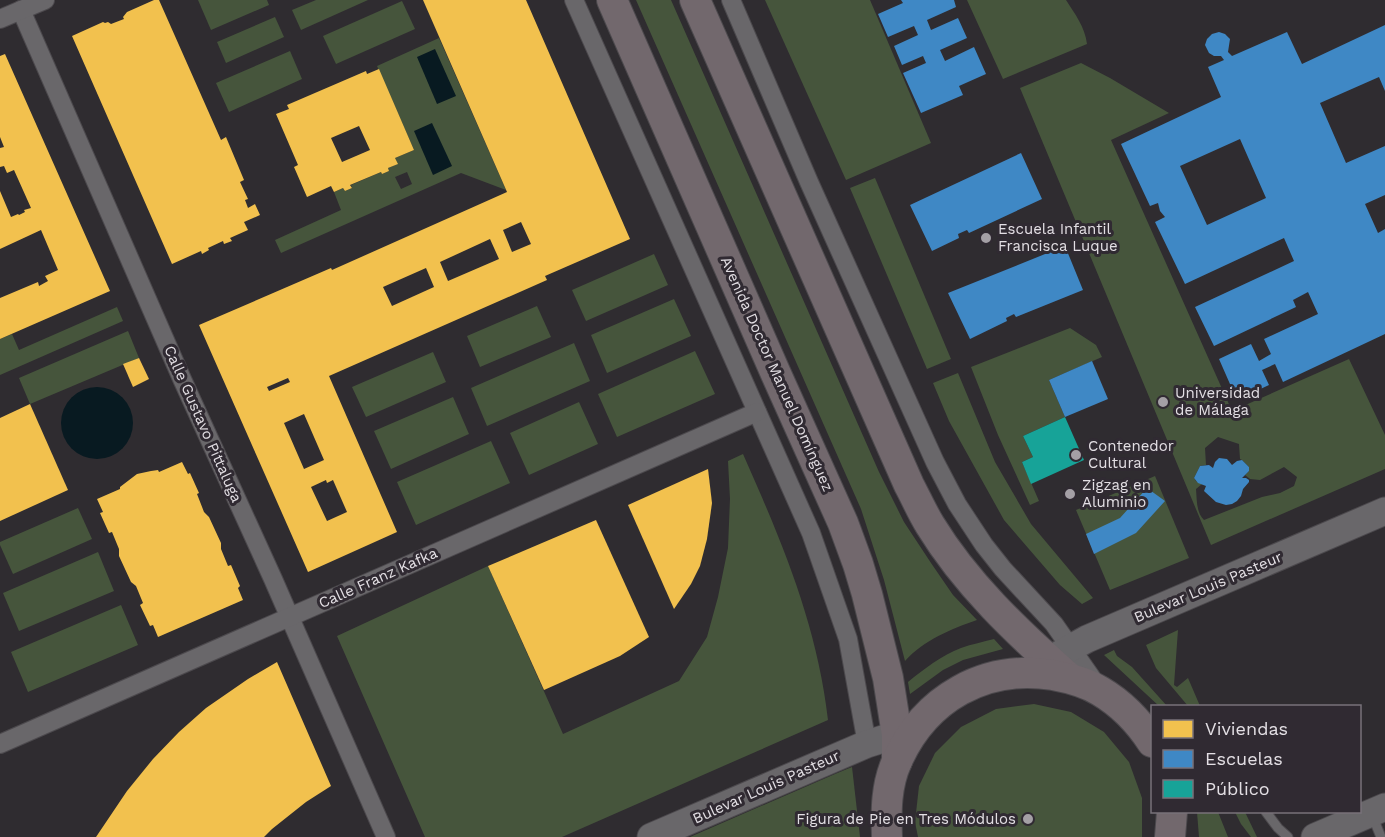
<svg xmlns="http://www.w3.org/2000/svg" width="1385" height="837" font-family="'Work Sans',sans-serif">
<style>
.green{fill:#46553c;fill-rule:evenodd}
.water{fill:#081a21}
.homes{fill:#f2c14e;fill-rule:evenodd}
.schools{fill:#3f88c5;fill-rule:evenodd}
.public{fill:#17a398}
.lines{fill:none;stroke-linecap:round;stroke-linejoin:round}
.lane-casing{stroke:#4c494d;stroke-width:11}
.street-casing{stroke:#4c494d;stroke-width:20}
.secondary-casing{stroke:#4c494d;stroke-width:29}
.primary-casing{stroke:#4c494d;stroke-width:32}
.lane{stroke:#69676a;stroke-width:9}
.street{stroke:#69676a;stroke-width:18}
.secondary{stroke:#69676a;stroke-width:27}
.primary{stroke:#72686d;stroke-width:30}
.poi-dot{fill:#a4a0a5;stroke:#302a32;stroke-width:2}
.labels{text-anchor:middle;stroke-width:6;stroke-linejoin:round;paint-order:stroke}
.poi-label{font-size:15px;fill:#e3dfe4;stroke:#302a32;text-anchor:start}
.street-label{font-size:15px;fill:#e3dfe4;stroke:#302a32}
</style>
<rect width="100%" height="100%" fill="#2f2c30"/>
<g class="green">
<path d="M198 0H267L269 5 211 30Z"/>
<path d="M316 0H368L301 30 292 10Z"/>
<path d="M636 0H671L879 472 904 522 931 563 953 595 977 620C951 629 924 640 905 661L884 580 861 509Z"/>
<path d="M765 0H870L931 143 846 180Z"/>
<path d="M967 0H1066C1075 14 1085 27 1087 44L1003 79Z"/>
<path d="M402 1 415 29 336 64 323 36Z"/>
<path d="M275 17 284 37 226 63 217 42Z"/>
<path d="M439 38 506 190 461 173 281 253 275 240 341 210 334 192 343 188 345 191 352 188 351 185 381 172 382 174 389 171 388 168 397 164 395 158 414 150 377 66ZM407 172 412 184 401 189 395 177Z"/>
<path d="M290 51 302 79 229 112 216 83Z"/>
<path d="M1081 63 1110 78 1169 113 1111 140 1232 411 1349 359 1385 435V469L1211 545 1020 88ZM1218 437 1239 444 1240 459 1242 460 1249 467V471L1245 475 1250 479 1260 480 1284 467 1297 477 1294 486 1280 493 1262 497 1204 520C1196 512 1197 500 1196 489L1202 484 1196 481 1194 478 1200 466 1206 465 1205 448Z"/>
<path d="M875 178 951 359 927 369 850 188Z"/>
<path d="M654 254 668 285 586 321 572 290Z"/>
<path d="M674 299 691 336 607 373 591 335Z"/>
<path d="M537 306 551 337 480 367 467 336Z"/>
<path d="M117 307 123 321 0 375V339L12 334 19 350Z"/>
<path d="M1070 328 1096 345 1102 357 1049 380 1065 417 1023 436 1033 457 1022 462 1039 501 1030 505 998 435 971 367Z"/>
<path d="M128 331 139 358 30 404 19 378Z"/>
<path d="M574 343 590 381 487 426 471 388Z"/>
<path d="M695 351 715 394 617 437 598 394Z"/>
<path d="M433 352 446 382 366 417 352 387Z"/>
<path d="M958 373 995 462 1031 524 1093 598 1082 604 1060 585 1004 520 949 421 933 383Z"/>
<path d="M453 397 469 434 391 469 374 431Z"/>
<path d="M579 402 598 444 529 475 510 433Z"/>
<path d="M491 441 510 483 416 525 397 482Z"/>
<path d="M743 454C782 542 817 624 828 720L562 837H425L337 636 488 566 563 734 679 681 707 637 718 597 728 548 730 499 728 461Z"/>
<path d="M1155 476 1189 558 1110 590 1076 510Z"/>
<path d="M78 508 92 539 13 574 0 545V542Z"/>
<path d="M98 552 114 591 19 631 3 593Z"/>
<path d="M121 605 138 645 28 692 11 652Z"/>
<path d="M1178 630 1174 685 1177 687 1188 678 1200 706H1188L1156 668 1146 645Z"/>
<path d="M994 639 1003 649 963 660 943 670 910 694 908 682C924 669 942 655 961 648 972 644 983 642 994 639Z"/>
<path d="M1114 650 1117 656 1132 667 1167 706H1159L1104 655Z"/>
<path d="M1034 704 1071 712 1104 732 1129 762 1142 798V837H918L915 822 919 786 935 753 961 727 996 709Z"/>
<path d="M852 767 860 837H690L835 774Z"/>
<path d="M1197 812H1218L1228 837H1199Z"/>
<path d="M1235 812H1245L1257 837H1251L1241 824Z"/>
</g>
<g class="water">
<path d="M435 49 456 96 437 104 417 57Z"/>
<path d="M432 123 452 166 433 175 414 131Z"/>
<circle cx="97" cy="423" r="36"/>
</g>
<g class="homes">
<path d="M154 0H159L221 140 226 137 244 180 240 182 248 199 245 200 248 208 255 204 260 215 244 222 248 230 230 238 232 241 224 244 223 241 208 248 209 250 202 254 201 251 172 264 72 36 103 22 105 23 108 22 111 24 124 19 123 17 127 12Z"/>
<path d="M423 0H526L630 239 545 276 547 280 329 376 397 532 308 572 199 325 331 268 332 270 507 192ZM521 222 531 244 512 252 503 230ZM490 239 499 259 448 281 440 262ZM426 268 434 287 392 306 383 287ZM288 378 290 382 269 391 267 387ZM304 414 324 460 304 469 284 423ZM326 480 327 483 333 480 347 512 327 521 311 487Z"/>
<path d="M5 54 110 291 0 339V298L38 282 39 286 48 281 45 276 58 270 41 230 0 249V191L11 217 18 214 19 215 25 212 24 210 31 208 14 170 7 173 4 166 0 167V148L4 147 0 137V56Z"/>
<path d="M379 69 414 150 395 158 398 164 388 168 389 171 382 174 381 172 350 185 352 188 345 191 343 188 334 192 331 186 307 197 294 167 298 165 276 114 289 109 287 105 366 71 367 74ZM359 126 370 150 342 162 331 138Z"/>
<path d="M139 358 149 379 133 387 123 364Z"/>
<path d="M30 404 68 490 0 521V418Z"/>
<path d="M182 462 188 474 190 473 199 493 197 494 204 512 209 517 221 543V549L228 566 231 565 240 586 238 588 243 600 158 637 153 625 150 626 140 605 143 603 136 586 131 582 119 556V549L112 532 109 533 100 513 103 512 97 499 120 489V487L137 474 151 471 158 470 159 472Z"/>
<path d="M708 469 712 503 707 539 700 566 691 584 674 609 628 505Z"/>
<path d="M596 520 649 637 620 656 544 690 488 566Z"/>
<path d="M277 662 331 786 306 802 272 829 264 837H96L127 791 153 759 179 732 206 708 248 679Z"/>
</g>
<g class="schools">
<path d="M901 0H954L956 7 927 20 931 30 958 18 967 38 940 50 945 61 974 47 986 74 959 86 963 95 921 113 903 73 926 63 923 56 902 65 894 46 918 35 914 26 888 37 878 14 903 3Z"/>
<path d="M1385 25V91L1379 77 1320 103 1346 163 1385 146V195L1365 204 1378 233 1385 229V334L1283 382 1275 364 1262 370 1269 385 1237 400 1219 359 1251 344 1259 361 1271 354 1264 339 1318 314 1308 292 1293 300 1296 307 1214 346 1195 307 1294 261 1284 238 1185 284 1155 222 1165 217 1160 211 1158 203 1150 206 1121 144 1221 97 1208 67 1224 60 1221 56H1214L1209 53 1205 45 1207 39 1212 34 1219 32 1225 34 1230 39 1228 52 1232 56 1287 32 1302 64ZM1240 139 1266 198 1207 225 1180 166Z"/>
<path d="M1021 153 1042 199 969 233 967 230 958 234 959 238 932 251 910 205Z"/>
<path d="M1065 246 1083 290 1016 317 1014 314 1006 318 1007 321 970 339 948 293Z"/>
<path d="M1092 361 1108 399 1065 417 1049 380Z"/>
<path d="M1219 458 1227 459 1232 465 1237 461 1242 460 1249 467V471L1242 478H1246L1249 480V482L1243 489 1241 496 1237 501 1232 504 1226 505 1216 502 1204 491 1206 486 1198 483 1194 478 1200 466 1209 465 1213 468 1215 462Z"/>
<path d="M1147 488 1165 501 1136 533 1094 554 1086 534 1120 518Z"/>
</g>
<path class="public" d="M1065 417 1084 460 1031 484 1022 462 1033 457 1023 436Z"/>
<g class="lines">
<defs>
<g id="lane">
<path d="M1266 812 1278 828 1288 837"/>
<path d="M1372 815 1381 837"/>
</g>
<g id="street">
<path d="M574 0 811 533 848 639 867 744"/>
<path d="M731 0 809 182 935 462 957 504 984 545 1003 569 1054 624 1098 687"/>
<path d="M21 10 182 379 273 579 386 837"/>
<path d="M0 19 45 0"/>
<path d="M0 744 757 412"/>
</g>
<g id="secondary">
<path d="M1035 672 1049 660 1087 639 1385 511"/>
<path d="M651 837 867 744 915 729"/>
<path d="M1315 837 1385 807"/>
</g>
<g id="primary">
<path d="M612 0 776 374 843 523 858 564 867 594 888 678 897 735V761"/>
<path d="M695 0 909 485C916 498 922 512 930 525 966 584 1017 632 1068 677"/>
<path d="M887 837C886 811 886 785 897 761 925 698 985 664 1053 675 1069 678 1087 683 1100 691 1122 704 1139 722 1152 742"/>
<path d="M1170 837 1172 812"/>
</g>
</defs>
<use href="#lane" class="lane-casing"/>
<use href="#street" class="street-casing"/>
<use href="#secondary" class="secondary-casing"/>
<use href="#primary" class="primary-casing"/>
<use href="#lane" class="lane"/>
<use href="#street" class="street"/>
<use href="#secondary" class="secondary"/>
<use href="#primary" class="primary"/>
</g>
<g class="poi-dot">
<circle cx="986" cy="238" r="6"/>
<circle cx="1163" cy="402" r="6"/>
<circle cx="1076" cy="455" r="6"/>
<circle cx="1070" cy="494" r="6"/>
<circle cx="1028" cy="819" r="6"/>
</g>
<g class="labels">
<g class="poi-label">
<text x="998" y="234">Escuela Infantil<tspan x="998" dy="17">Francisca Luque</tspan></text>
<text x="1175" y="398">Universidad<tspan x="1175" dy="17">de Málaga</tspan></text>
<text x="1088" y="451">Contenedor<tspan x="1088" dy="17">Cultural</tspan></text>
<text x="1082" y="490">Zigzag en<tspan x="1082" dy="17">Aluminio</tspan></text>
<text x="1016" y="824" text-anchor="end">Figura de Pie en Tres Módulos</text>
</g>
<g class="street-label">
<text transform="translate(777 374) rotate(66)" y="5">Avenida Doctor Manuel Domínguez</text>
<text transform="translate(203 424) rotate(66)" y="5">Calle Gustavo Pittaluga</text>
<text transform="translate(378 578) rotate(-24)" y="5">Calle Franz Kafka</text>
<text transform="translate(1208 587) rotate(-23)" y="5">Bulevar Louis Pasteur</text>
<text transform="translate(766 787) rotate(-24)" y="5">Bulevar Louis Pasteur</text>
</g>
</g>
<rect x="1151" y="705" width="210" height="108" fill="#302a32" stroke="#787279" stroke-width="1.5"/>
<rect x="1163" y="720" width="30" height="18" fill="#f2c14e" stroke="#787279" stroke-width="1.5"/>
<text x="1205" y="735" font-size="18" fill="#e3dfe4">Viviendas</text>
<rect x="1163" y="750" width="30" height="18" fill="#3f88c5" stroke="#787279" stroke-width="1.5"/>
<text x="1205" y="765" font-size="18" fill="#e3dfe4">Escuelas</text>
<rect x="1163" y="780" width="30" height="18" fill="#17a398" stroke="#787279" stroke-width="1.5"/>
<text x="1205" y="795" font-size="18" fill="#e3dfe4">Público</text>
</svg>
